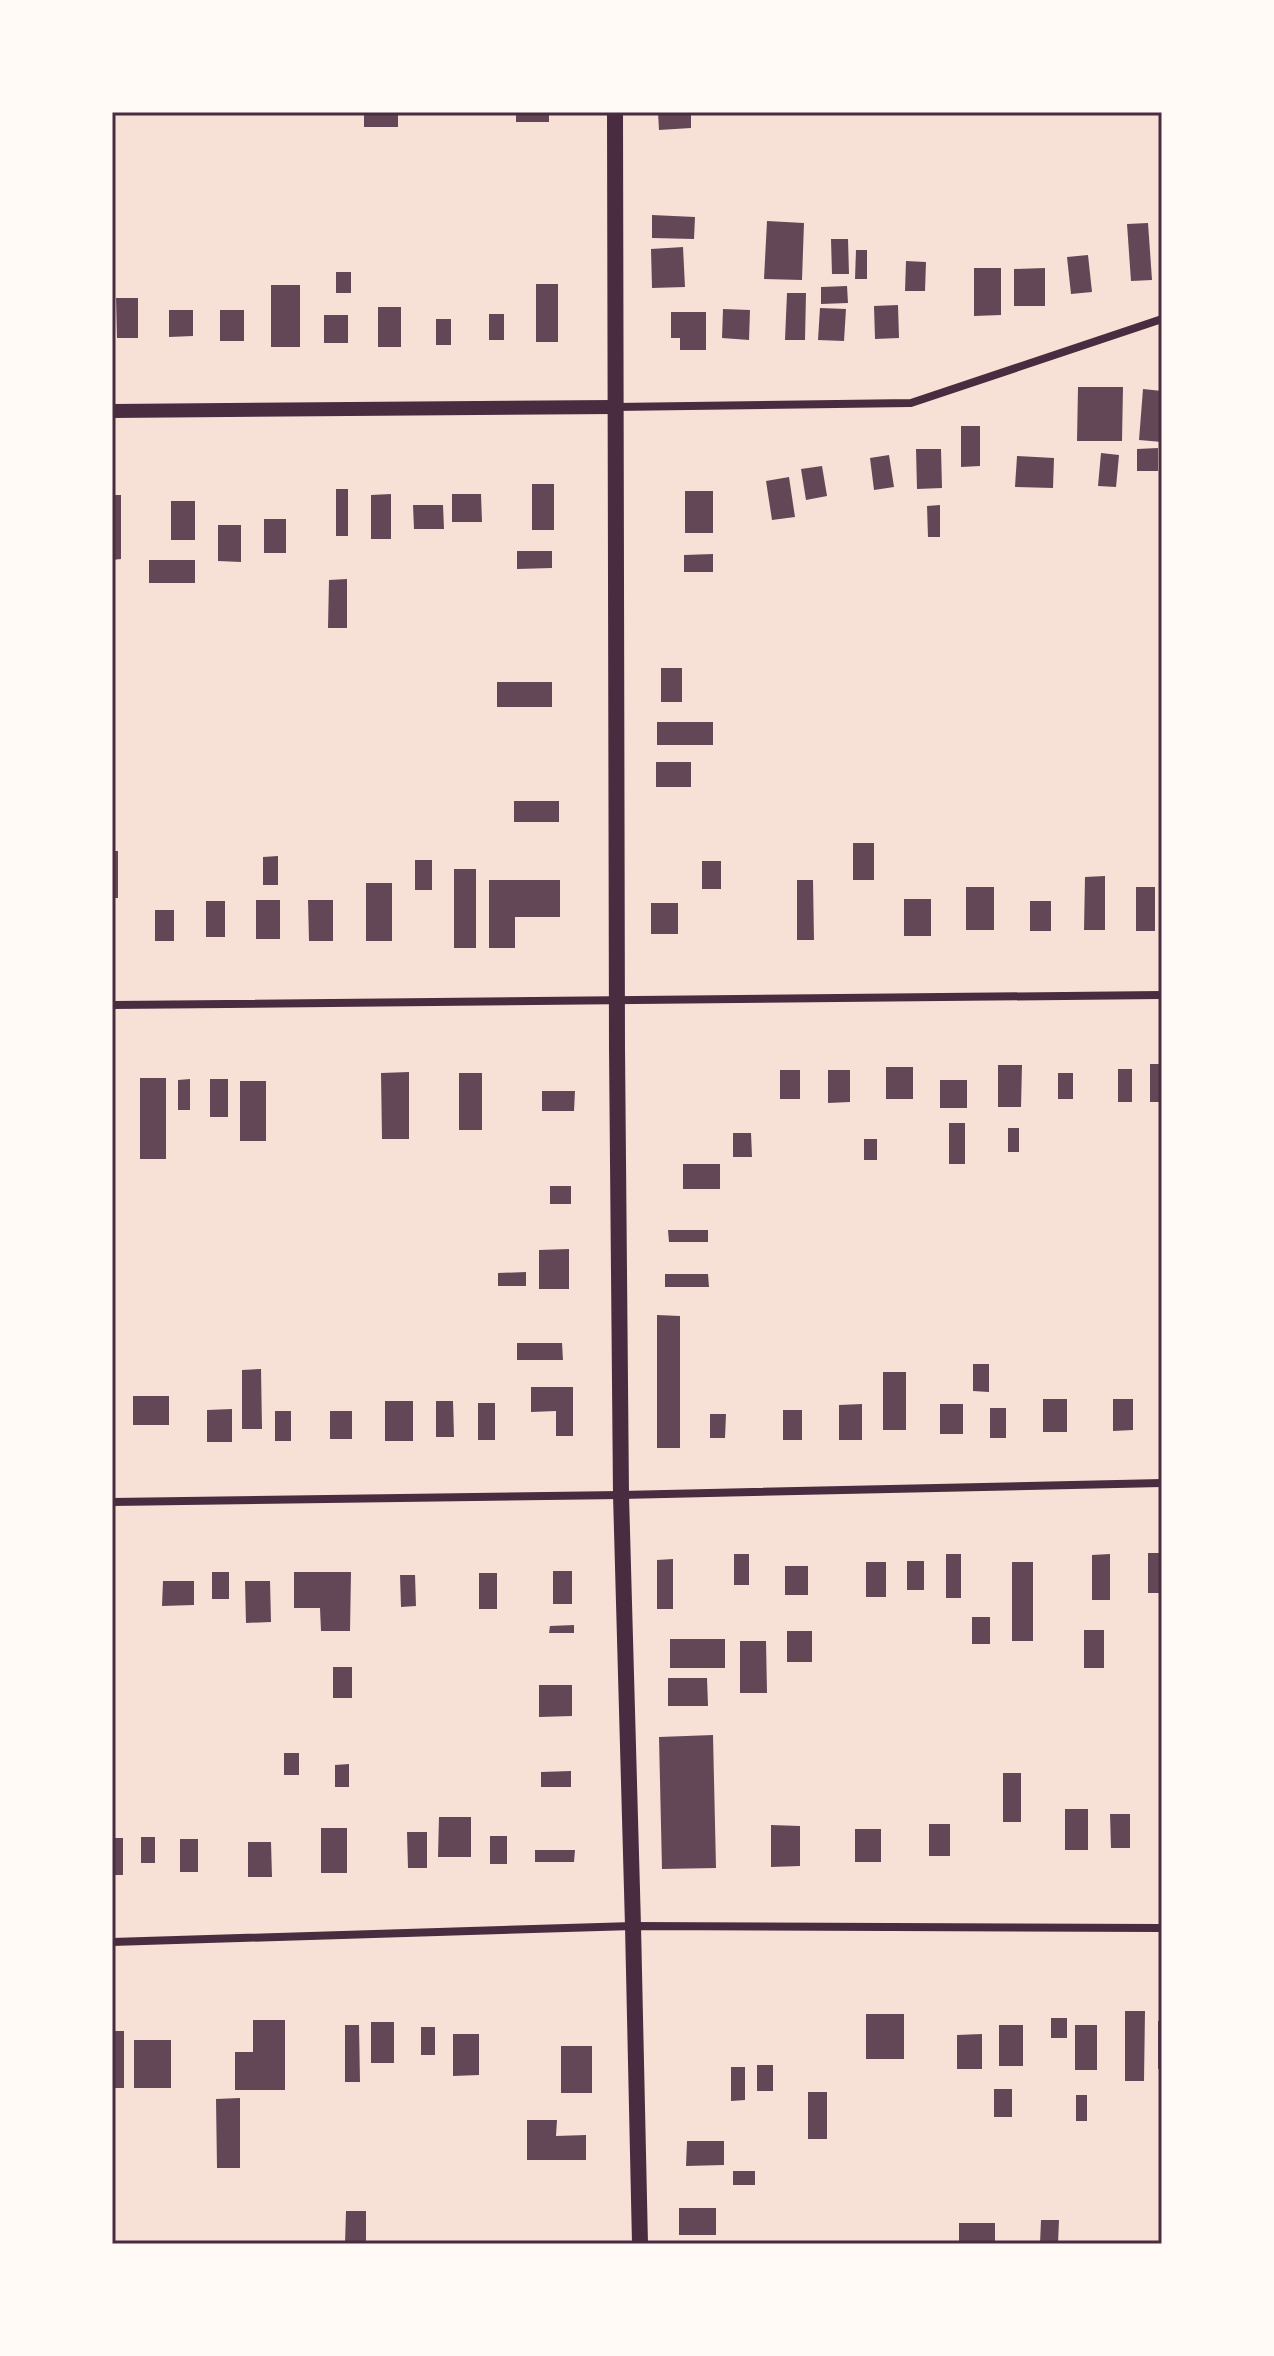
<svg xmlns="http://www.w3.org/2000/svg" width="1274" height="2356" font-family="Manrope,sans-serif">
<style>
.building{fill:#644757}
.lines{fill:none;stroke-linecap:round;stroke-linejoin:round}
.minor{stroke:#4a2c40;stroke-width:8}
.tertiary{stroke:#4a2c40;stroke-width:14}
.secondary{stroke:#4a2c40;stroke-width:16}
.neatline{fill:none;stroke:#4a2c40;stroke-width:3}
</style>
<rect width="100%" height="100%" fill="#f7e1d7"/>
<g class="building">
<rect x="364" y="112" width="34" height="15"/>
<rect x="516" y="112" width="33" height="10"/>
<path d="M658 112H691V128L659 130Z"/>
<path d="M652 215 695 217 694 239 652 238Z"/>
<path d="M767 221 804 223 802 280 764 279Z"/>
<path d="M1148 223 1152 280 1131 281 1127 224Z"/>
<path d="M831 239H848L849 274H832Z"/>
<path d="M683 247 685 287 652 288 651 249Z"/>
<path d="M856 250H867V279H855Z"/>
<path d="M1088 255 1092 292 1071 294 1067 257Z"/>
<path d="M906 261 926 262 925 291H905Z"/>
<path d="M974 268H1001V315L974 316Z"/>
<path d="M1045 268V306H1014V269Z"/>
<rect x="336" y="272" width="15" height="21"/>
<rect x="536" y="284" width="22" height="58"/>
<rect x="271" y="285" width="29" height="62"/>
<path d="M847 286 848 303 821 304V287Z"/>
<path d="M787 293H806L805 340H785Z"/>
<path d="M116 298H138V338H117Z"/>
<path d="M898 305 899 338 875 339 874 306Z"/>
<rect x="378" y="307" width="23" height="40"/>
<path d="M820 308 846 309 844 341 818 340Z"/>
<path d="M723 309 750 310 749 340 722 338Z"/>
<path d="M169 310H193V336L169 337Z"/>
<rect x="220" y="310" width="24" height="31"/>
<path d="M671 312H706V350H680V338H671Z"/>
<rect x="489" y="314" width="15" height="26"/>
<rect x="324" y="315" width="24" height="28"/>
<rect x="436" y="319" width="15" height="26"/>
<path d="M1078 387H1123L1122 441H1077Z"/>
<path d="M1143 389 1162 391V442L1139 440Z"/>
<path d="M961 426H980V466L961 467Z"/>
<path d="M1158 448V471H1137V449Z"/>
<path d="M916 449H941L942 488 917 489Z"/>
<path d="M1101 453 1119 455 1116 487 1098 486Z"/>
<path d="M889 455 894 487 874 490 870 458Z"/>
<path d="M1017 456 1054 458 1053 488 1015 487Z"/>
<path d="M822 466 827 496 806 500 801 469Z"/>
<path d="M789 477 795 517 772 520 766 481Z"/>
<rect x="532" y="484" width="22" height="46"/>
<rect x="336" y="489" width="12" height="47"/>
<rect x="685" y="491" width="28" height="42"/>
<path d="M391 494V539H371V495Z"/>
<path d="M452 494H481L482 522H452Z"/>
<path d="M112 495H121V559L112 560Z"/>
<rect x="171" y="501" width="24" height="39"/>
<path d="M413 505H443L444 529H414Z"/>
<path d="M940 505V537H928L927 506Z"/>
<rect x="264" y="519" width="22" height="34"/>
<path d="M218 525H241V562L218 561Z"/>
<path d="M517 551H552V568L517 569Z"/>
<path d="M713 554V572H684V555Z"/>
<rect x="149" y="560" width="46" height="23"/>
<path d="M347 579V628H328L329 580Z"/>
<rect x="661" y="668" width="21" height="34"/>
<rect x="497" y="682" width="55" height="25"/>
<rect x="657" y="722" width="56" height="23"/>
<rect x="656" y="762" width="35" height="25"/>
<rect x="514" y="801" width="45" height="21"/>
<rect x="853" y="843" width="21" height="37"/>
<rect x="112" y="851" width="6" height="47"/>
<path d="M278 856V885H263V857Z"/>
<rect x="415" y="860" width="17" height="30"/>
<rect x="702" y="861" width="19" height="28"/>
<rect x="454" y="869" width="22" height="79"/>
<path d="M1105 876V930H1084L1085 877Z"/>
<path d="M489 880H560V917H515V948H489Z"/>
<path d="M797 880H813L814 940H797Z"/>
<rect x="366" y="883" width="26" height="58"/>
<rect x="966" y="887" width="28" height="43"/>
<rect x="1136" y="887" width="19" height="44"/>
<rect x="904" y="899" width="27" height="37"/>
<rect x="256" y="900" width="24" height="39"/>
<path d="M308 900H333V941H309Z"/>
<rect x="206" y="901" width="19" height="36"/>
<rect x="1030" y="901" width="21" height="30"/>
<rect x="651" y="903" width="27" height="31"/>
<rect x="155" y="910" width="19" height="31"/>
<rect x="1150" y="1064" width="12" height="38"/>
<path d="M998 1065H1022L1021 1107H998Z"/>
<rect x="886" y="1067" width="27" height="32"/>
<rect x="1118" y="1069" width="14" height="33"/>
<rect x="780" y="1070" width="20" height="29"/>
<path d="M828 1070H850V1102L828 1103Z"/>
<path d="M409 1072V1139H382L381 1073Z"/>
<rect x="459" y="1073" width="23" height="57"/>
<rect x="1058" y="1073" width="15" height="26"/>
<rect x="140" y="1078" width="26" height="81"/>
<path d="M190 1079V1110H178V1080Z"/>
<rect x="210" y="1079" width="18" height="38"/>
<rect x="940" y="1080" width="27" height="28"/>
<rect x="240" y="1081" width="26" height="60"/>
<path d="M542 1091H575L574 1111H542Z"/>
<rect x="949" y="1123" width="16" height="41"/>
<rect x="1008" y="1128" width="11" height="24"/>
<path d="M733 1133H751L752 1157H733Z"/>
<rect x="864" y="1139" width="13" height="21"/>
<rect x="683" y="1164" width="37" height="25"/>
<rect x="550" y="1186" width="21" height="18"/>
<path d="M668 1230H708V1242H669Z"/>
<path d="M569 1249V1289H539V1250Z"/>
<path d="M526 1272V1286H498V1273Z"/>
<path d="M665 1274H708L709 1287H665Z"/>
<path d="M657 1315 680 1316V1448H657Z"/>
<path d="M517 1343H562L563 1360H517Z"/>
<path d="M973 1364H989V1392L973 1391Z"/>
<path d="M261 1369 262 1429H242V1370Z"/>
<rect x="883" y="1372" width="23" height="58"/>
<path d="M531 1387H573V1436H556V1411L531 1412Z"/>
<rect x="133" y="1396" width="36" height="29"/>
<rect x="1043" y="1399" width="24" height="33"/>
<path d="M1113 1399H1133V1430L1113 1431Z"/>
<rect x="385" y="1401" width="28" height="40"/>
<path d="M436 1401H453L454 1437H436Z"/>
<rect x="478" y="1403" width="17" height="37"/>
<path d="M862 1404V1440H839V1405Z"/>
<rect x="940" y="1404" width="23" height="30"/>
<rect x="990" y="1408" width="16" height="30"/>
<path d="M232 1409V1442H207V1410Z"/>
<rect x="783" y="1410" width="19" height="30"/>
<rect x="275" y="1411" width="16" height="30"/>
<rect x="330" y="1411" width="22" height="28"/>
<path d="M710 1414H726L725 1438H710Z"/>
<rect x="1148" y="1553" width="14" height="40"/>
<rect x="734" y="1554" width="15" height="31"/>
<rect x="946" y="1554" width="15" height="44"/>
<path d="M1110 1554V1600H1092V1555Z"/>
<path d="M673 1559V1609H657V1560Z"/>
<rect x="907" y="1561" width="17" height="29"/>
<rect x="866" y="1562" width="20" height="35"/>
<rect x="1012" y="1562" width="21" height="79"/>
<rect x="785" y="1566" width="23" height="29"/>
<rect x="553" y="1571" width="19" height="33"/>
<rect x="212" y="1572" width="17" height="27"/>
<path d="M294 1572H351L350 1631H321L320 1608H294Z"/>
<rect x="479" y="1573" width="18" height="36"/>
<path d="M400 1575H415L416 1606 401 1607Z"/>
<path d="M163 1581H194V1605L162 1606Z"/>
<path d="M245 1581H270L271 1622 246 1623Z"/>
<rect x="972" y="1617" width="18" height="27"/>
<path d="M574 1625V1633H549L550 1626Z"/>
<rect x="1084" y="1630" width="20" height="38"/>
<rect x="787" y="1631" width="25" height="31"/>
<rect x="670" y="1639" width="55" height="29"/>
<path d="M740 1641H766L767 1693H740Z"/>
<rect x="333" y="1667" width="19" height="31"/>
<path d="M668 1678H707L708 1706H668Z"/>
<path d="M539 1685H572V1716L539 1717Z"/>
<path d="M713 1735 716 1868 662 1869 659 1737Z"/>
<rect x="284" y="1753" width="15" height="22"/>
<path d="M349 1764V1787H335V1765Z"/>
<path d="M571 1771V1787H541V1772Z"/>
<rect x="1003" y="1773" width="18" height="49"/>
<rect x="1065" y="1809" width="23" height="41"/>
<path d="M1110 1814H1130V1848H1111Z"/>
<path d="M439 1817H471V1857H438Z"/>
<rect x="929" y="1824" width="21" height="32"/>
<path d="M771 1825 800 1826V1866L771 1867Z"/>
<rect x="321" y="1828" width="26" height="45"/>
<rect x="855" y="1829" width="26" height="33"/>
<path d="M407 1832H427V1868H408Z"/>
<rect x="490" y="1836" width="17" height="28"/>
<rect x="141" y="1837" width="14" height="26"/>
<rect x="112" y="1838" width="11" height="37"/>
<rect x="180" y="1839" width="18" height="33"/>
<path d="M248 1842H271L272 1877H248Z"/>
<path d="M535 1850H575L574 1862H535Z"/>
<path d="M1125 2011H1145L1144 2081H1125Z"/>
<rect x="866" y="2014" width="38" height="45"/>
<rect x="1051" y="2018" width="16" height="20"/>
<path d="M253 2020H285V2090H235V2052H253Z"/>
<rect x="1158" y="2021" width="4" height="48"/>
<rect x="371" y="2022" width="23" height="41"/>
<path d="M345 2025H359L360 2082H345Z"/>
<rect x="999" y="2025" width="24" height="41"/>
<rect x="1075" y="2025" width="22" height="45"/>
<rect x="421" y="2027" width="14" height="28"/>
<rect x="112" y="2031" width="12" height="57"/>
<path d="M453 2034H479V2075L453 2076Z"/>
<path d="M982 2034V2069H957V2035Z"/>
<rect x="134" y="2040" width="37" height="48"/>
<rect x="561" y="2046" width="31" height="47"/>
<rect x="757" y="2065" width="16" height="26"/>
<path d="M731 2067H745V2100L731 2101Z"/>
<rect x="994" y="2089" width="18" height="28"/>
<rect x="808" y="2092" width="19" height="47"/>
<rect x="1076" y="2095" width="11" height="26"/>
<path d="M240 2098V2168H217L216 2099Z"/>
<path d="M527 2120H557L556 2136 586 2135V2160H527Z"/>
<path d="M687 2141H724V2165L686 2166Z"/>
<rect x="733" y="2171" width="22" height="14"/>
<rect x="679" y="2208" width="37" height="27"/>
<path d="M346 2211H366V2244H345Z"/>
<path d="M1041 2220H1059L1058 2244H1040Z"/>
<rect x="959" y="2223" width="36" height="21"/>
</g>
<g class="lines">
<g class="minor">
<path d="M615 407 911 403 1162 319"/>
<path d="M112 1005 1162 995"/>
<path d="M112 1502 621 1495 1162 1483"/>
<path d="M112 1942 633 1926 1162 1928"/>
</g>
<path class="tertiary" d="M112 411 614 407"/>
<path class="secondary" d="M615 112 617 1049 621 1495 633 1926 640 2244"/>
</g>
<rect width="1274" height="2356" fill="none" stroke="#fffaf5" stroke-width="228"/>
<rect x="114" y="114" width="1046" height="2128" class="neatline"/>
</svg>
